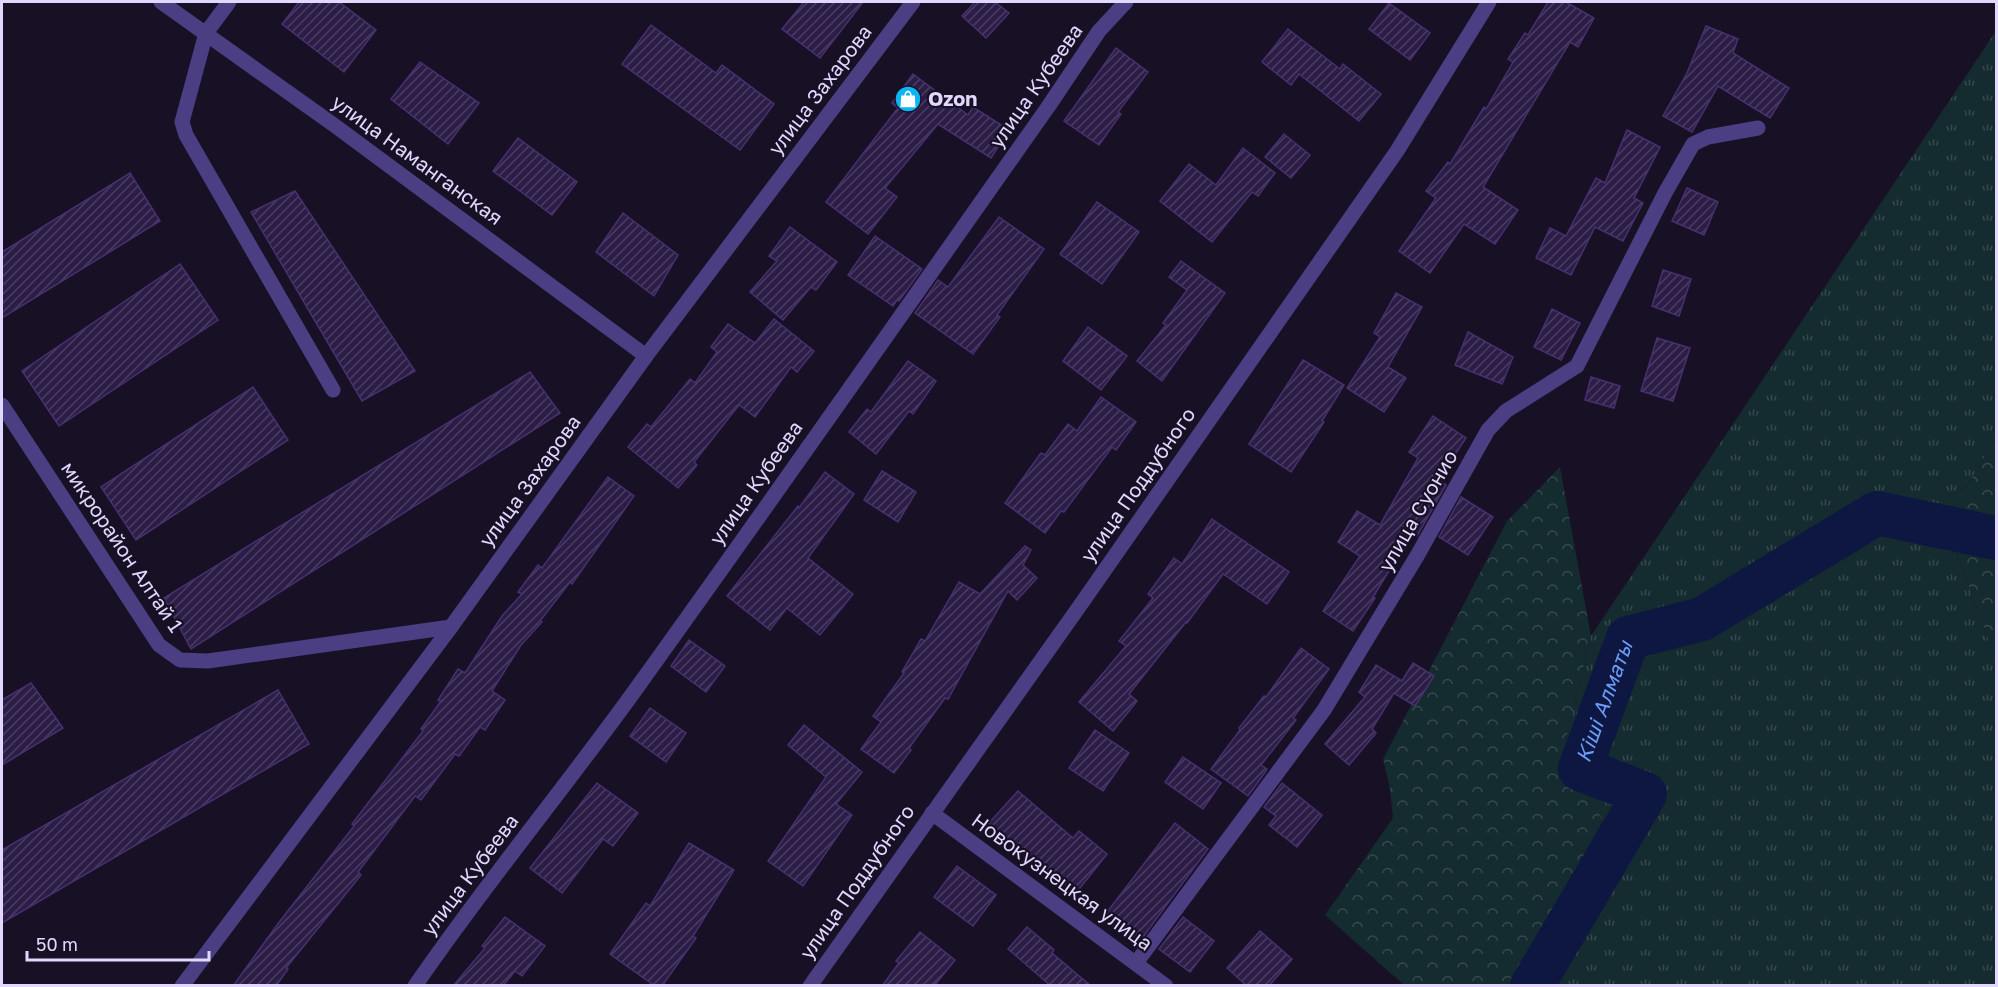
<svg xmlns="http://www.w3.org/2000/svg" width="1998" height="987" font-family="'Golos Text',sans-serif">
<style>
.grass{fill:url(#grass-tufts)}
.forest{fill:url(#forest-crowns)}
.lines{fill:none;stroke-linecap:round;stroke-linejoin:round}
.river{stroke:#0d1742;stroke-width:44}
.building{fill:url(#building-hatch);stroke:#483070;stroke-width:1.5}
.minor{stroke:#4c3e82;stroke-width:15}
.labels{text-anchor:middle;stroke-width:4.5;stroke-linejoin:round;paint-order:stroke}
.street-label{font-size:20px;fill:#e2d7fd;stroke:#181025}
.poi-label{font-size:20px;font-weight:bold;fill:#e2d7fd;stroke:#181025;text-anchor:start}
.water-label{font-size:21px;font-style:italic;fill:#6a9df8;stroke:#181025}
</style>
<defs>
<pattern id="grass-tufts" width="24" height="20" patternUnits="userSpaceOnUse" patternTransform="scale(1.5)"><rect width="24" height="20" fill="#142b2f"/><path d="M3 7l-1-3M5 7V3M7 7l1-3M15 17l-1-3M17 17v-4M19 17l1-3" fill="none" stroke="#36494e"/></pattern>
<pattern id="forest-crowns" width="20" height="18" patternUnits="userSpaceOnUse" patternTransform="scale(1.5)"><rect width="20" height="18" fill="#142b2f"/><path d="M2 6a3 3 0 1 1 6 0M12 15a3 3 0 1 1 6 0" fill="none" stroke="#36494e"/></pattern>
<pattern id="building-hatch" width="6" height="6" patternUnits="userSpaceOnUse" patternTransform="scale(1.5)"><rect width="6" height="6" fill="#2c1d46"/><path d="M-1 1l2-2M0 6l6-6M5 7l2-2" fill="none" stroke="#4a3d62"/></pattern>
</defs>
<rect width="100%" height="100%" fill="#181025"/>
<path class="grass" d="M1996 31V438L1945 522 1996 660V985L1522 986 1541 938 1603 821 1562 756 1591 636Z"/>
<g class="forest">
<path d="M1996 438V660L1945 522Z"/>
<path d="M1560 467 1591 636 1562 756 1603 820 1541 938 1522 985H1404L1325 915 1393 818 1390 789 1383 759 1507 521Z"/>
</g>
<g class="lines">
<path class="river" id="s1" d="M1532 986 1645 794 1580 769 1628 638 1702 619 1877 513 1996 538"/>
</g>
<g class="building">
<path d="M299 2H339L376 30 344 72 282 24Z"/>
<path d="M804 2H863L820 58 782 29Z"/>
<path d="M975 2H995L1009 13 986 38 962 16Z"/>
<path d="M1548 2H1566L1594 18 1578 47 1570 42 1483 187 1518 210 1495 244 1464 224 1430 273 1399 251 1436 198 1426 191 1448 162 1450 164 1484 107 1486 109 1513 62 1508 59 1525 33 1528 35Z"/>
<path d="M1389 3 1430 33 1410 60 1369 29Z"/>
<path d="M651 25 716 73 722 65 774 104 740 150 622 64Z"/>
<path d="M1706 26 1738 39 1733 53 1789 88 1770 118 1718 86 1692 132 1663 116 1687 73Z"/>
<path d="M1288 29 1340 69 1343 64 1381 94 1359 121 1299 74 1291 85 1262 62Z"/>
<path d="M1116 48 1148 72 1118 112 1121 114 1099 145 1064 121Z"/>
<path d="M420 62 479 103 448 144 391 99Z"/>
<path d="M913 74 968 115 973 107 1009 130 991 158 938 124 885 188 897 197 868 234 826 202 898 108 892 103Z"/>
<path d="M1627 130 1660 147 1634 198 1643 203 1623 241 1595 227 1571 275 1536 258 1550 228 1566 236 1596 178 1605 183Z"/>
<path d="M1284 134 1310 155 1291 178 1265 157Z"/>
<path d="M518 138 577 182 552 215 493 171Z"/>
<path d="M1243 148 1275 173 1258 196 1252 192 1212 242 1160 201 1189 164 1216 185Z"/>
<path d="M130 173 160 221 2 318V252Z"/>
<path d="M1687 188 1718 202 1704 235 1672 221Z"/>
<path d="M295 191 415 371 362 401 251 212Z"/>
<path d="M1097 202 1139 232 1102 284 1060 254Z"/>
<path d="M623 213 678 255 654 296 596 252Z"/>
<path d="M999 217 1044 249 997 315 1000 317 973 354 915 313 938 280 948 287Z"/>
<path d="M790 227 837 262 816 290 811 287 783 320 750 292 777 261 769 256Z"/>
<path d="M875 236 922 269 899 301 897 300 893 306 848 275Z"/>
<path d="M1181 261 1225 293 1162 381 1137 361 1166 325 1163 323 1187 290 1169 277Z"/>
<path d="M180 264 218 320 59 426 22 371Z"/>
<path d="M1663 270 1691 279 1679 316 1652 306Z"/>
<path d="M1396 293 1422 307 1388 367 1406 378 1384 412 1347 388 1380 337 1374 333Z"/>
<path d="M1552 309 1580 323 1561 360 1534 347Z"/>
<path d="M774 319 814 351 797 372 791 367 755 417 739 405 694 462 697 465 678 488 628 447 647 424 651 427 690 379 695 383 717 352 711 347 728 324 755 343Z"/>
<path d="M1088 327 1127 356 1101 390 1063 361Z"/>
<path d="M1468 332 1513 357 1502 384 1455 365Z"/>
<path d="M1657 338 1690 348 1673 401 1641 391Z"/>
<path d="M1303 360 1344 385 1322 421 1324 422 1291 472 1249 444Z"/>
<path d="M908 361 936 381 913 414 909 411 876 454 849 432 867 409 871 412Z"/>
<path d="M530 372 560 413 191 649 164 598Z"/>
<path d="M1591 377 1620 386 1614 408 1585 400Z"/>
<path d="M253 387 288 440 136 540 101 487Z"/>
<path d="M1101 397 1136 422 1116 450 1112 447 1064 512 1061 511 1045 533 1005 503 1041 453 1045 455 1068 424 1077 431Z"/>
<path d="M1433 416 1466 438 1438 480 1446 485 1417 536 1412 533 1373 597 1375 598 1353 631 1323 611 1360 556 1338 542 1357 511 1380 525 1418 458 1409 452Z"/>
<path d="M882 471 916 492 898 522 864 500Z"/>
<path d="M825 472 854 494 808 558 853 594 820 635 787 608 770 630 727 596 798 506 799 508Z"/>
<path d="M608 477 634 496 572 584 570 582 540 621 542 622 521 645 492 691 505 700 485 730 480 727 459 756 455 754 421 800 415 796 358 872 361 875 286 968 288 969 276 986H233L277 925 354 826 352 824 423 731 421 729 441 701 438 700 458 669 465 673 502 616 522 594 518 592 538 565 542 568Z"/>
<path d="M1461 497 1493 517 1468 555 1439 537Z"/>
<path d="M1212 519 1289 572 1267 604 1223 574 1187 623 1186 622 1129 694 1137 701 1113 731 1079 702 1126 646 1119 641 1153 598 1148 594 1174 558 1182 564Z"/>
<path d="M1025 546 1031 550 1023 565 1037 578 1017 600 1008 591 948 699 945 698 909 748 911 750 894 773 861 749 881 722 873 716 904 673 902 672 921 639 925 641 959 582 980 594Z"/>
<path d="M689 640 725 666 706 692 671 666Z"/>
<path d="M1301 648 1329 669 1293 718 1296 720 1261 765 1267 769 1266 771 1248 796 1211 769 1240 730 1239 728 1264 696 1266 697Z"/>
<path d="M1413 663 1434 676 1415 706 1394 693 1372 729 1376 733 1349 765 1325 744 1365 697 1359 692 1376 665 1402 681Z"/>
<path d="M31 683 63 728 2 765V700Z"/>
<path d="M278 690 309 744 2 923V850Z"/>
<path d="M650 708 686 733 666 762 630 736Z"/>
<path d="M804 725 862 772 836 804 852 815 803 886 768 861 826 777 788 745Z"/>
<path d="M1095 730 1129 753 1103 791 1069 768Z"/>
<path d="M1183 757 1221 783 1203 809 1165 782Z"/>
<path d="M597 783 638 813 613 846 603 839 562 893 530 868Z"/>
<path d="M1282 783 1322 815 1297 847 1269 825 1276 816 1264 807Z"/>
<path d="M1018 791 1073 838 1079 831 1107 854 1076 893 1025 854 989 823Z"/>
<path d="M1175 823 1208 849 1143 937 1139 934 1135 940 1104 916Z"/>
<path d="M689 843 734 870 693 936 696 938 662 986H655L610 954 646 903 650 906Z"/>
<path d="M957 866 996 895 973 926 934 897Z"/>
<path d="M505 917 545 946 522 976 515 971 503 986H453L485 948 482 946Z"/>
<path d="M1183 917 1214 941 1190 972 1159 949Z"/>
<path d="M1027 927 1054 950 1052 953 1091 986H1051L1008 949Z"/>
<path d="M1260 931 1292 959 1269 986H1247L1227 968Z"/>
<path d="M920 932 955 960 934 986H882L899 963 896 961Z"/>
</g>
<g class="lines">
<g class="minor">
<path d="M161 2 334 125 646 356"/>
<path d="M229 2 206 33 182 122 186 135 333 390"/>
<path d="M2 405 159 645 180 660 208 661 451 627"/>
<path d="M932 813 1166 986"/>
<path d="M1136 963 1324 710 1417 556 1488 430 1506 411 1577 366 1665 193 1693 144 1708 137 1758 128"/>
<path d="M182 986 451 627 646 356 913 2"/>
<path d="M415 986C485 884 564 789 636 689 775 496 911 301 1048 107L1099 31 1126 2"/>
<path d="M810 986 1079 607 1397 151 1489 2"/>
</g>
</g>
<defs>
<symbol id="shop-disc" viewBox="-11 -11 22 22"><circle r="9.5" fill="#0cb4f3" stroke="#181025"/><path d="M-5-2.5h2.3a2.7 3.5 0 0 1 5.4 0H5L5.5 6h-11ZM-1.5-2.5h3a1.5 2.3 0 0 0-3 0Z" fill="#fff"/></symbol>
</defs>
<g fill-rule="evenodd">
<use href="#shop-disc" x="893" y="84" width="30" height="30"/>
</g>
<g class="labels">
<g class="street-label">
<text transform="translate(1036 86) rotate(-55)" y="7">улица Кубеева</text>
<text transform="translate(820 90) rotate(-53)" y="7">улица Захарова</text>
<text transform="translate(417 160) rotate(36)" y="7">улица Наманганская</text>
<text transform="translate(530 481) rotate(-54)" y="7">улица Захарова</text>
<text transform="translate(756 483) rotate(-55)" y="7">улица Кубеева</text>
<text transform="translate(1138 485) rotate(-55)" y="7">улица Поддубного</text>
<text transform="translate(1418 511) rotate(-60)" y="7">улица Суонио</text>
<text transform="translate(122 547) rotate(56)" y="7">микрорайон Алтай 1</text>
<text transform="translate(470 875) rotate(-53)" y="7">улица Кубеева</text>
<text transform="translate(857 882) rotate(-55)" y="7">улица Поддубного</text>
<text transform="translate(1062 882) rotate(36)" y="7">Новокузнецкая улица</text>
</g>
<g class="poi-label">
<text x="928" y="106">Ozon</text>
</g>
<g class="water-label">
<text dy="7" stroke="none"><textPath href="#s1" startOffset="364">Кіші Алматы</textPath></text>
</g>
</g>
<rect width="1998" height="987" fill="none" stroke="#e2d7fd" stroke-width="6"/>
<path d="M27 951v9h182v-9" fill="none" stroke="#e2d7fd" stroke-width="3"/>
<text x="36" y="951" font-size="18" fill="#e2d7fd" stroke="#181025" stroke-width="4.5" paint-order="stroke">50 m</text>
</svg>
